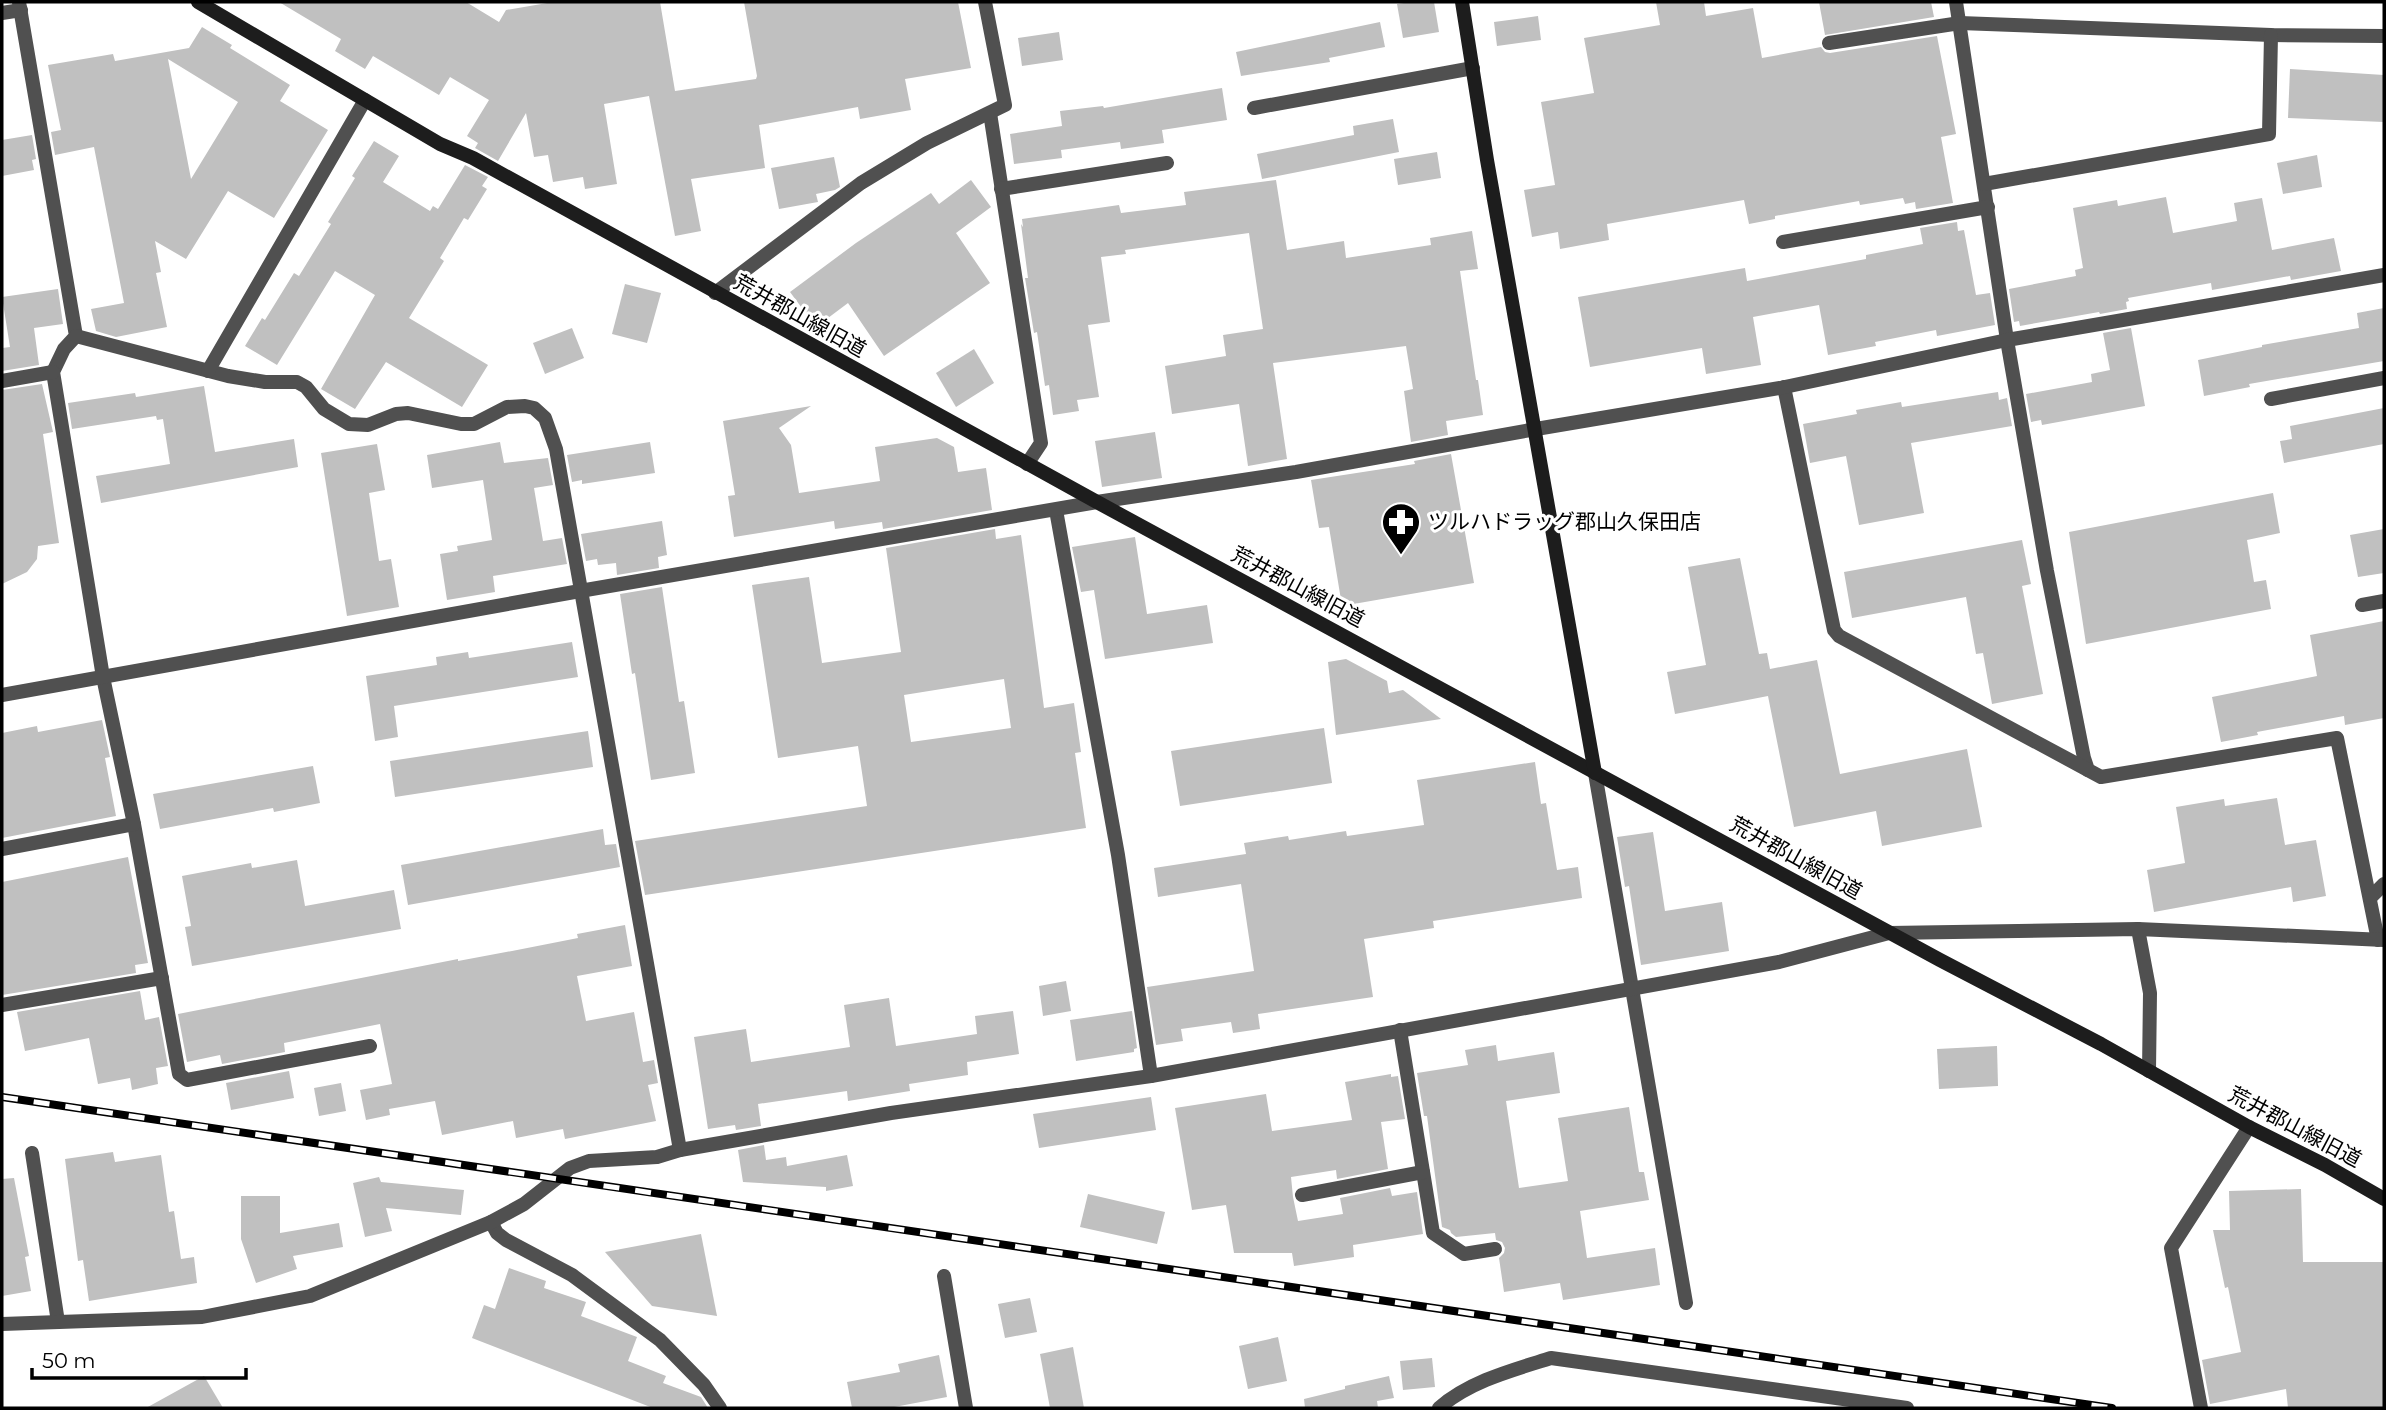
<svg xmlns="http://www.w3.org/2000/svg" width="2386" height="1410" font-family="Montserrat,'Noto Sans JP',sans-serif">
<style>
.building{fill:#c0c0c0;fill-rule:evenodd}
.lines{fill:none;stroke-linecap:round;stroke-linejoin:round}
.street{stroke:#505050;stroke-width:14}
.secondary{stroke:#1d1d1d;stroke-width:14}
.rail-casing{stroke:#000;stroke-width:8}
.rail{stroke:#fff;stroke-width:5;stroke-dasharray:16;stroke-linecap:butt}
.labels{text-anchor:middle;stroke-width:6;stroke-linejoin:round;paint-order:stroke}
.street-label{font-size:21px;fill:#000;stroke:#fff}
.poi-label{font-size:21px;fill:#000;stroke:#fff;text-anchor:start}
</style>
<rect width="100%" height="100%" fill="#fff"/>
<g class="building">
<path d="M279 2H466L499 22 506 10 553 2H660L675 91 756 79 757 76 744 2H958L971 68 905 79 911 110 860 119 858 107 759 125 765 168 691 179 701 231 675 236 649 96 604 104 617 184 585 189 583 177 553 182 548 155 534 157 526 113 498 161 475 148 478 143 467 136 489 100 450 77 439 95 373 56 365 69 335 51 341 39Z"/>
<path d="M1411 2H1434L1439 32 1403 38 1397 4Z"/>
<path d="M1656 2H1704L1706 16 1753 8 1762 58 1821 47 1825 52 1830 53 1937 36 1956 134 1941 137 1953 203 1916 209 1915 202 1905 204 1903 198 1860 205 1859 201 1775 216V219L1749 224 1744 200 1607 224 1609 240 1560 249 1558 232 1532 237 1524 190 1555 185 1541 102 1594 93 1584 38 1660 25Z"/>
<path d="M1819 2H1931L1934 17 1825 35Z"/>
<path d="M1538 16 1541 40 1497 46 1494 22Z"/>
<path d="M1380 22 1385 47 1329 58 1330 62 1241 76 1236 52Z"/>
<path d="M202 27 232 45 230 48 290 85 280 101 328 130 274 218 228 191 186 259 155 241 161 272 156 273 167 327 116 337 96 331 91 309 124 303 94 147 55 155 51 132 61 130 48 65 113 54 115 61 189 48ZM168 59 238 102 191 179Z"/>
<path d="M1059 32 1063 60 1022 66 1018 38Z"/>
<path d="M2290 69 2384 75V122L2288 118Z"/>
<path d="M1222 88 1227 120 1162 130 1164 143 1121 149 1120 142 1061 150 1062 158 1014 164 1010 134 1062 126 1060 111 1103 106 1104 108Z"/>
<path d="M1393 119 1399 152 1262 179 1257 154 1354 135 1353 126Z"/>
<path d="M32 135 36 159 32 160 34 170 2 176V140Z"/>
<path d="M374 141 399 156 383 182 430 211 433 206 438 209 465 165 488 177 482 186 487 189 468 220 464 218 440 258 444 261 409 318 488 365 462 407 386 362 355 409 321 389 375 295 335 271 277 365 245 346 262 318 265 320 294 273 299 276 331 224 328 222 355 178 352 176Z"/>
<path d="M1437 152 1441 178 1398 185 1394 159Z"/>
<path d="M2317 155 2322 187 2283 194 2277 163Z"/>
<path d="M834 157 840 187 835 190 816 194 818 202 779 209 771 168Z"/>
<path d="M971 180 991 207 956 233 990 283 884 356 848 303 816 327 790 292 856 243 931 193 939 204Z"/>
<path d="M1276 180 1287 250 1344 241 1346 258 1431 245 1430 238 1472 231 1478 269 1460 271 1476 380H1478L1483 415 1446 421 1448 435 1411 442 1404 391 1413 389 1406 346 1273 363 1287 459 1248 466 1239 404 1172 414 1165 366 1226 356 1223 335 1263 329 1249 233 1125 250 1126 254 1101 257 1110 322 1088 325 1099 397 1077 400 1079 411 1053 415 1049 385 1045 386 1037 332 1034 333 1025 278H1028L1021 224 1023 227 1022 219 1119 205 1121 213 1186 205 1184 192Z"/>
<path d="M2166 197 2173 233 2237 221 2234 203 2262 198 2272 250 2334 238 2341 271 2291 280 2290 276 2212 290 2211 283 2128 298 2129 301 2126 302 2127 309 2100 314 2099 312 2020 326 2019 321 2014 322 2009 289 2076 276 2075 270 2083 268 2073 208 2117 200 2118 206Z"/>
<path d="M1957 222 1958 231 1964 230 1976 295 1990 293 1995 325 1937 336 1936 330 1875 342 1876 346 1828 355 1819 305 1753 317 1761 365 1706 374 1702 348 1590 367 1578 297 1745 268 1747 281 1866 259V255L1923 244 1920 228Z"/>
<path d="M625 284 661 293 647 343 612 334Z"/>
<path d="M58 289 63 324 34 328 39 365 2 371V348L10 347 2 297Z"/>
<path d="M2384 308V361L2249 384 2250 387 2204 396 2198 360 2262 347V345L2359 328 2357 313Z"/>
<path d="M572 328 584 358 545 374 533 343Z"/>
<path d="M2131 328 2145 406 2042 425 2041 420 2031 422 2026 394 2092 382 2091 374 2110 370 2103 333Z"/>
<path d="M974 349 994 383 956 407 936 373Z"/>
<path d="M42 384 53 432 43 434 59 543 38 546 37 559 27 572 2 584V390Z"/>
<path d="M204 386 215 452 294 439 298 467 101 503 96 476 170 464 163 419 157 420 156 416 72 429 68 403 135 393 136 397Z"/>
<path d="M1998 392 1999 400 2007 398 2012 426 1911 443 1924 513 1859 525 1846 456 1810 463 1803 424 1857 414 1856 410 1901 402 1902 407Z"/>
<path d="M811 406 779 428 791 445 799 493 880 481 875 447 937 438 954 447 958 472 986 468 992 510 883 529 882 522 835 529 834 521 734 537 728 496 735 495 723 421Z"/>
<path d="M2384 408V444L2284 463 2280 441 2292 439 2290 426Z"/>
<path d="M1155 432 1162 478 1102 487 1095 441Z"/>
<path d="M500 442 504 463 548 458 553 485 534 488 543 541 562 538 567 564 493 576 495 592 447 600 440 554 458 551 457 546 492 540 483 480 432 488 427 455Z"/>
<path d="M650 442 655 473 582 484V480L572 482 567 455Z"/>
<path d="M377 444 385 490 369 493 379 561 391 559 399 607 347 616 321 453Z"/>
<path d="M1451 454 1474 583 1342 606 1329 527 1319 528 1311 480 1415 464 1414 461Z"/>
<path d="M2273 493 2280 533 2247 540 2254 582 2266 580 2271 609 2086 644 2069 532Z"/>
<path d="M662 521 667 555 658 557 659 568 617 575 616 563 598 565 597 559 586 561 581 534Z"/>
<path d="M995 529 996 539 1021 535 1044 708 1074 703 1081 752 1075 753 1086 828 645 895 635 841 867 806 858 746 778 758 752 585 809 577 822 663 901 652 886 548ZM1004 679 1011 728 911 742 904 695Z"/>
<path d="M2384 529V573L2358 577 2350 535Z"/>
<path d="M1135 537 1147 614 1207 605 1213 643 1105 659 1094 590 1081 592 1072 547Z"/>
<path d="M2022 540 2031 584 2022 586 2043 694 1992 704 1983 653 1976 654 1966 597 1852 618 1844 572Z"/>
<path d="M1740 558 1759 654 1767 653 1770 669 1817 660 1840 774 1967 749 1982 827 1882 846 1876 811 1794 827 1768 696 1675 714 1667 672 1706 665 1688 567Z"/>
<path d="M662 587 679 702 684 701 695 773 651 780 635 673 632 674 620 594Z"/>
<path d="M2384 621V718L2345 725 2344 716 2257 732 2258 735 2221 742 2212 697 2317 676 2310 635Z"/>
<path d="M572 642 578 677 394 706 398 737 375 741 366 676 437 665 436 657 468 652 469 658Z"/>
<path d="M1346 659 1387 681 1389 693 1403 690 1441 719 1336 735 1328 662Z"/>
<path d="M102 720 110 757 105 758 116 816 2 838V733L37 726 38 732Z"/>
<path d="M1324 728 1332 783 1180 806 1171 751Z"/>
<path d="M588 731 593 767 395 797 390 761Z"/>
<path d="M1535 762 1541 804 1546 803 1557 870 1578 867 1582 898 1433 921 1434 928 1364 939 1373 997 1258 1014 1260 1029 1233 1033 1231 1022 1181 1029 1183 1041 1156 1045 1147 987 1254 971 1241 884 1158 897 1154 868 1246 854 1244 843 1288 836 1289 840 1346 831 1347 836 1424 825 1417 780Z"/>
<path d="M313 766 320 803 274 812 273 808 160 829 153 794Z"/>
<path d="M2277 798 2285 845 2316 840 2326 896 2293 902 2291 887 2154 912 2147 870 2185 863 2176 807 2224 799 2225 806Z"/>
<path d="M603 829 605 845 616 844 620 867 408 905 401 865Z"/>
<path d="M1653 832 1665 911 1722 902 1729 951 1641 965 1629 886 1625 887 1617 837Z"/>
<path d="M128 857 148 963 135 965 136 973 2 995V882Z"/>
<path d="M297 860 305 906 394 890 401 929 192 966 185 927 191 926 182 876 251 863 252 868Z"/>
<path d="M625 925 632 966 577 976 586 1021 634 1012 643 1062 654 1060 658 1083 648 1085 656 1121 565 1139 563 1129 516 1138 513 1121 442 1135 435 1101 389 1109 390 1115 366 1120 360 1090 392 1084 380 1024 284 1043 285 1052 222 1064 220 1055 187 1062 178 1014 458 959V961L512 951 578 938 577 934Z"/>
<path d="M1066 981 1071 1011 1043 1016 1039 986Z"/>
<path d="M140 991 145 1020 159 1017 168 1066 156 1068 158 1084 132 1090 130 1078 98 1084 89 1038 25 1051 17 1012Z"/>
<path d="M889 998 896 1046 977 1034 975 1016 1013 1011 1019 1054 967 1062 968 1075 909 1084 910 1091 848 1101 847 1091 758 1104 761 1126 736 1130 735 1125 708 1129 694 1037 746 1029 751 1062 850 1047 844 1005Z"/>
<path d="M1132 1011 1137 1048 1134 1049V1052L1076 1061 1070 1020Z"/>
<path d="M1496 1045 1498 1061 1554 1052 1560 1093 1506 1101 1519 1188 1568 1181 1558 1118 1629 1107 1639 1172H1644L1649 1200 1580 1211 1587 1258 1655 1248 1660 1285 1563 1300 1560 1283 1504 1292 1499 1258 1504 1253 1505 1248 1502 1242 1496 1240 1495 1233 1456 1237 1451 1233 1450 1230 1442 1227 1427 1116H1424L1417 1073 1468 1065 1465 1050Z"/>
<path d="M1997 1046 1998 1086 1939 1089 1937 1049Z"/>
<path d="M289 1071 294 1098 231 1110 226 1083Z"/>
<path d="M1391 1074V1077L1398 1076 1405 1119 1381 1122 1388 1169 1337 1179 1336 1170 1291 1177 1293 1197 1298 1221 1343 1214 1340 1198 1390 1188 1392 1196 1417 1192 1423 1234 1353 1245 1354 1257 1294 1266 1292 1253H1234L1226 1205 1192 1210 1175 1108 1266 1094 1272 1131 1352 1120 1345 1082Z"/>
<path d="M341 1083 346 1111 319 1116 314 1088Z"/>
<path d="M1151 1097 1156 1130 1039 1148 1033 1114Z"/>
<path d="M764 1145 766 1160 786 1157 787 1166 847 1155 853 1186 826 1191V1187L743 1182 738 1150Z"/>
<path d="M113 1152 115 1162 161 1155 169 1212 174 1211 181 1259 194 1257 197 1283 89 1301 83 1260 78 1261 65 1159Z"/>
<path d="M379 1177 381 1182 464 1190 461 1215 386 1208 392 1231 365 1237 353 1183Z"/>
<path d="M14 1178 29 1256 25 1257 31 1291 2 1296V1179Z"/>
<path d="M2301 1189 2303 1262H2384V1408H2288L2286 1389 2210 1404 2202 1360 2241 1352 2228 1287 2225 1288 2213 1230H2230L2229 1191Z"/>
<path d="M1088 1194 1165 1212 1157 1244 1080 1227Z"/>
<path d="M241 1196H280V1233L339 1223 343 1247 293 1256 297 1269 256 1283 241 1239Z"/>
<path d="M701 1234 717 1316 652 1306 605 1252Z"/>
<path d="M509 1268 546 1281 544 1288 586 1302 581 1316 637 1337 628 1361 666 1376 663 1383 701 1397 708 1408H653L472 1338 484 1305 495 1309Z"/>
<path d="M1030 1298 1037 1332 1005 1338 998 1304Z"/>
<path d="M1278 1337 1287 1381 1248 1389 1239 1346Z"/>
<path d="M1073 1347 1084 1408H1050L1040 1354Z"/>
<path d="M939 1355 947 1397 889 1408H852L847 1382 900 1372 898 1364Z"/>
<path d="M1432 1358 1435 1387 1403 1390 1400 1361Z"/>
<path d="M204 1376 223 1408H146Z"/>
<path d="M1389 1376 1394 1398 1377 1401 1378 1408H1305L1304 1399 1345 1389V1386Z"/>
</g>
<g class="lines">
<g class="street">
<path d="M19 2 76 336 64 349 53 372 103 677 134 824 179 1074 187 1080 370 1046"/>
<path d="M1956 2 2007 340 2047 571 2084 758 2088 770 2101 777 2337 738 2378 940"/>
<path d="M2 13 21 10"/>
<path d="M1829 43 1960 23 2271 35 2384 36"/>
<path d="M1254 108 1473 68"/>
<path d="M990 113 1041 443 1027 464"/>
<path d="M1984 184 2269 134 2271 35"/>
<path d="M1001 189 1167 163"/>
<path d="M1783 242 1988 207"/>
<path d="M715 293 861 183 927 143 1005 105 985 2"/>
<path d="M76 336 228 376 265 382H297L306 387 324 409 349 424 368 425 396 414 408 413 461 424H474L507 407 525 406 534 408 545 418 556 449 680 1150"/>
<path d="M208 371 365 100"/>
<path d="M2 381 53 372"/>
<path d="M1784 387 1834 630 1839 636 2088 770"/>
<path d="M2271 399 2384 378"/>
<path d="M1056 510 1118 855 1151 1076"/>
<path d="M2362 605 2384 601"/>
<path d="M2 695 580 591 1097 502 1296 472 1536 429 1780 388 2007 340 2384 275"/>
<path d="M1595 773 1686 1303"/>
<path d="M2 849 134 824"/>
<path d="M2370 898 2384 884"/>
<path d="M2138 929 2150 993 2149 1071"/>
<path d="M2 1005 162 978"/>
<path d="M1400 1030 1433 1233 1464 1254 1495 1249"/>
<path d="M32 1153 58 1322"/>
<path d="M1302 1195 1423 1172"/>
<path d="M491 1222 497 1233 506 1240 572 1275 660 1340 704 1385 720 1408"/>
<path d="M944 1276 966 1408"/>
<path d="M2 1324 202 1317 310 1296 491 1222 524 1204 570 1168 589 1161 657 1157 680 1150 891 1113 1151 1076 1779 962 1889 933 2138 929 2384 940"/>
<path d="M1439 1408C1470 1381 1513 1370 1551 1358L1907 1408"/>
<path d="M2201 1408 2171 1248 2249 1127"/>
</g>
<g class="secondary">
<path d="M198 2 440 144 473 158 1097 502 1940 960 2101 1044 2249 1127 2325 1165 2384 1199"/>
<path d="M1462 2 1487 160 1595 773"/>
</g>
<defs>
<path id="rail" d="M2 1097 2112 1408"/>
</defs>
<use href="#rail" class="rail-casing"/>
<use href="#rail" class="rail"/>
</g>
<defs>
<symbol id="pharmacy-pin" viewBox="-11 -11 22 30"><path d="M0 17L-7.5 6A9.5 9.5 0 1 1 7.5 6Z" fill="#000" stroke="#fff"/><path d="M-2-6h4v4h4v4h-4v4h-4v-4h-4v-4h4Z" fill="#fff"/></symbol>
</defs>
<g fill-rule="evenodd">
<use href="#pharmacy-pin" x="1379" y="500" width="44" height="60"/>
</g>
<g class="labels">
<g class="street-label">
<text transform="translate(800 316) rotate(29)" y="7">荒井郡山線旧道</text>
<text transform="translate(1298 587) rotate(28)" y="7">荒井郡山線旧道</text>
<text transform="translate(1796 858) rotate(29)" y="7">荒井郡山線旧道</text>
<text transform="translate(2295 1127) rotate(28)" y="7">荒井郡山線旧道</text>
</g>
<g class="poi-label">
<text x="1428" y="529">ツルハドラッグ郡山久保田店</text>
</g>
</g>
<rect width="2386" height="1410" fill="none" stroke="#000000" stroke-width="7"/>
<path d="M32 1368v10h214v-10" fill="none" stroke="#000000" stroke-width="3.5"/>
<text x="42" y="1368" font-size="21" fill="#000000" stroke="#ffffff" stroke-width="5" paint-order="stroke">50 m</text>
</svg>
